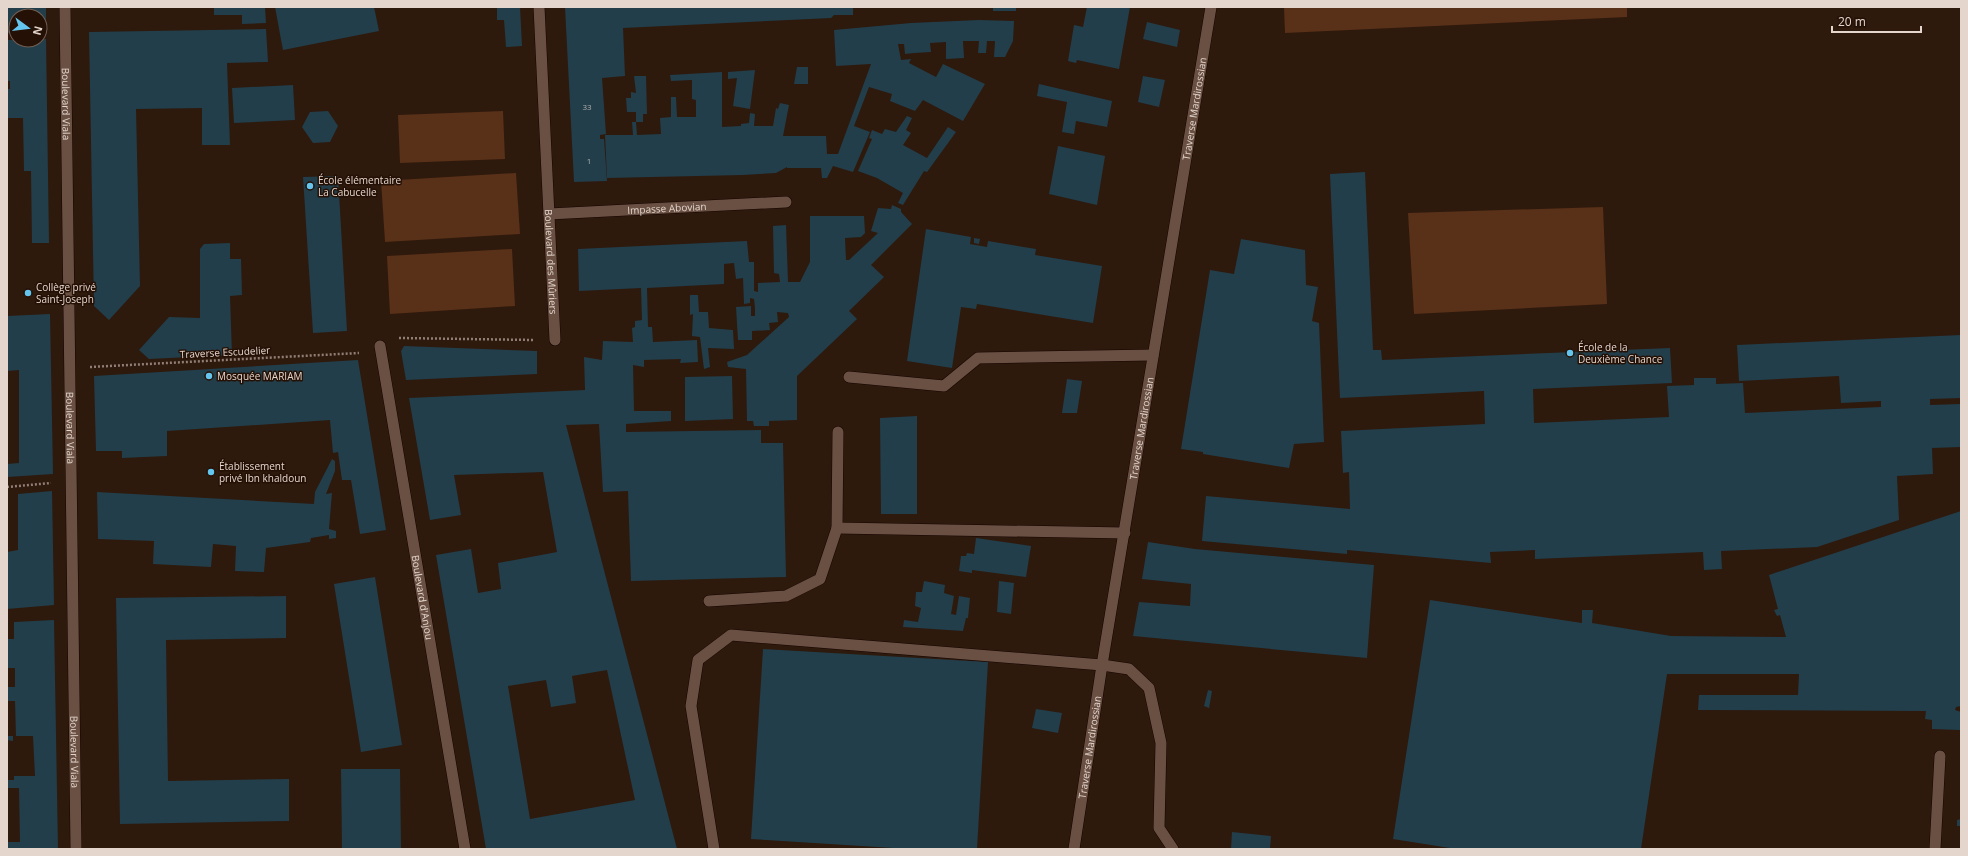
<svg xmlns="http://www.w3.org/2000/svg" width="1968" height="856" font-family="'Open Sans',sans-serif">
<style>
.green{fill:#593018}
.building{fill:#223e4a;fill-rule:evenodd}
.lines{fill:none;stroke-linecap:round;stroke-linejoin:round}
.service-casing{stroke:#150400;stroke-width:12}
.minor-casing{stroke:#150400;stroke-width:12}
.path{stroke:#917f76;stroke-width:2.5;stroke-dasharray:2 2;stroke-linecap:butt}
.service{stroke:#695043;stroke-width:11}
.minor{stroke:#695043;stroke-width:11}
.poi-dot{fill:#64c5ee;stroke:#241005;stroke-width:1.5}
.labels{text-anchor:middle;stroke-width:3;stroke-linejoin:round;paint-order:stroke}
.number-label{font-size:8px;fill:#b4afac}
.street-label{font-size:10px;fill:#e4d5cd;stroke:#241005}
.poi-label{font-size:10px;fill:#e4d5cd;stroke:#241005;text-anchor:start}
</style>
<rect width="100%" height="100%" fill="#2e190d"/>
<g class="green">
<path d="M1284 7H1627V17L1285 33Z"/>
<path d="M503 111 505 159 400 163 398 115Z"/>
<path d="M516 173 520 234 385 242 381 181Z"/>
<path d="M1603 207 1607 304 1414 314 1408 213Z"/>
<path d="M512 249 515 306 390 314 387 256Z"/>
</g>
<g class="building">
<path d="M7 7H46V33H40V16H16V33H7Z"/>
<path d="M214 7H265L266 23 242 24V15H214Z"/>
<path d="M275 7H374L379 31 283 50Z"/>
<path d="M497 7H520L522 46 506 47 504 20H497Z"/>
<path d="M565 7H853V15H834L831 18 623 28 625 76 602 78 606 134 600 135V139H604L607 181 574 182Z"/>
<rect x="993" y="7" width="23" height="4"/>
<path d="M1087 7H1130L1119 69 1077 60 1076 63 1068 61 1074 25 1083 27Z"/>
<path d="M979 20 1014 21 1013 41 1005 57H994L995 41H987L986 53H978L979 41H963L964 58 946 59V42L930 43 931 52 914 53 905 54 904 44H898L901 60 911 59 909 63 936 77 943 64 985 84 963 121 923 100 915 111 890 101 892 94 869 87 854 126 870 132 853 172 833 166 827 178H822L821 168H787V167L776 173 743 175 607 178 605 135H633L632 122H636L637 135 661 134 660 118 671 117V97H676L677 117H696V100L692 99V80L671 81 670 75 722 72V127L741 126V124L749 123 750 113 755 114 754 126H773L776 108 778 109 780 103 789 105 783 136H826L827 154H838L871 64 836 66 834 30 911 23Z"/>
<path d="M1147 22 1180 30 1177 47 1143 39Z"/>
<path d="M266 29 268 62 227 63 230 145H202V108L136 109 140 286 109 320 94 306 89 32Z"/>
<path d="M46 39 49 243H32L31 171H24L23 118H7V89H10V81H7V40Z"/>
<path d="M797 67H808V84H794Z"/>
<path d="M755 70 750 109 733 106 737 78 728 79V72Z"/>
<path d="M634 76H646L647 114H643V122H636V112H627L626 98H631V92L636 93Z"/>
<path d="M1143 76 1165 80 1159 107 1138 102Z"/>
<path d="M1039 84 1112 101 1107 127 1076 121 1074 134 1062 132 1067 102 1037 96Z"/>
<path d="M293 85 295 120 234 123 232 88Z"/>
<path d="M328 111 338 126 330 142 313 143 302 127 310 112Z"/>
<path d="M907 116 912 118 906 130 911 133 903 145 927 158 948 127 956 132 927 172 924 171 903 205 898 203 903 193 877 178 858 171 872 139 869 138 872 130 882 134 885 129 896 132Z"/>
<path d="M1058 146 1105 156 1097 205 1049 194Z"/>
<path d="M1365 172 1373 350H1381L1382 360 1670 348 1672 383 1533 389 1534 423 1669 417 1667 386 1694 385V378H1716V384L1743 383 1745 413 1881 407V401L1841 403 1839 376 1739 381 1737 345 1961 335V398L1930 399V405L1961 404V447L1932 448 1933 474 1897 476 1899 520 1817 547 1721 551 1722 569 1704 570 1703 552 1535 559V550L1490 552 1491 563 1347 550V554L1202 541 1206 496 1350 509 1349 472 1343 473 1341 431 1485 424 1484 391 1340 398 1330 174Z"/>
<path d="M338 176 347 331 313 333 303 177Z"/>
<path d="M892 205 901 209V212L912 224 871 265 884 277 849 311 857 319 797 376V420L769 421V426H754L753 421H747L746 369 728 367 727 362 747 355 789 317 788 313 777 312 778 322 769 323 770 330 752 331V340H738L736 307 751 306V316H755V308L754 299 750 298V303L744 304 743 278 736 279 734 263 724 264V284L647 288 648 327H652L653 342 697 340 698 362 680 363 681 359 644 360V367L633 365 634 411H671V421L626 424V432L761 430V443H783L786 577 631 581 628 491 603 492 599 424 566 425 677 849H486L436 555 471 549 478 593 501 589 498 563 557 552 543 472 454 475 461 515 430 520 409 398 585 390 584 357 602 360 603 341 633 342 632 328 635 327V321L642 320 641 288 579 291 578 249 747 241 749 262H754V291L758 292V283L780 282 779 274 774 273 773 226 786 225 788 282H800L810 262V216H864L865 233 861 237 845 238 846 260H849L878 233 871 231 878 208 891 209ZM607 670 635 800 530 819 508 686 546 680 551 707 576 703 572 676Z"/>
<path d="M926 229 971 237 970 244 987 247 988 241 1036 249 1035 255 1102 266 1093 323 977 304 976 309 961 307 952 368 907 361Z"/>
<path d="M974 238 980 239 979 244 974 243Z"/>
<path d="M1241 239 1305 250 1306 285 1318 287 1312 321 1319 323 1324 442 1294 444 1289 468 1203 454V452L1181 449 1210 270 1234 274Z"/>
<path d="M230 243V259H241L242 295 230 296 232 355 149 359 139 350 169 317 200 318V249L204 244Z"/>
<path d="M690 295H698L699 312H708L709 328 733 330 734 349 708 348 710 367 704 369 700 337 692 336 693 314 690 315Z"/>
<path d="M50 314 53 474 7 477V464L19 463V370L7 371V316Z"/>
<path d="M404 346 537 351V374L406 380 401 351Z"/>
<path d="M358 360 386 530 360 534 351 480H342L338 452 333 453 330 420 167 431V456L122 458V451H96L94 376Z"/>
<path d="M732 376 733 419 685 421V377Z"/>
<path d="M1067 379 1082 381 1077 413H1062Z"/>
<path d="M917 416V514H881L880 418Z"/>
<path d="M332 459 335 461V471L326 494 332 493 329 529 336 531V538L329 539V535L311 538 310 542 266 548 264 572 235 571 236 546 213 544 211 567 153 564 154 541 98 539 97 492 314 504 315 492Z"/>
<path d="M52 491 54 605 7 609V552L18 550V494Z"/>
<path d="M1961 511V706L1956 707 1955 710 1961 712 1960 730 1932 729V720L1925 719 1926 711 1698 710 1699 695H1798L1799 674H1667L1641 849H1456L1393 839 1430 600 1582 623V610H1593L1592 623 1671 636 1786 637 1780 615 1777 616 1774 610 1778 609 1769 575Z"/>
<path d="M976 538 1031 546 1026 577 972 570V573L959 571 961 556H966L967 553 974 554Z"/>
<path d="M1148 542 1195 549 1374 565 1367 658 1133 636 1139 602 1190 606 1191 584 1142 579Z"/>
<path d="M375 577 402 745 361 752 334 584Z"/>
<path d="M924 581 945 585 944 593 954 596 951 614 956 615 959 596 970 598 968 618H966L963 631 903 627 904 620 918 622 921 608 915 606 916 592H922Z"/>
<path d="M999 581 1014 583 1011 614 997 612Z"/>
<path d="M286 596V638L166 640 168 781 289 779V821L120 824 116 598Z"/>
<path d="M54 620 58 849H7V842H20L19 788H7V780H14V776H35L33 736H16L15 701H7V687H15V668H7V639H14V622Z"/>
<path d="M763 649 988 662 977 849H909L751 839Z"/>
<path d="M1208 690 1212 691 1209 708 1204 706Z"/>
<path d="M1036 709 1062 713 1058 733 1032 728Z"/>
<path d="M7 736H13V741L7 740Z"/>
<path d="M341 769H400L401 849H342Z"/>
<path d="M1961 819V826H1957V820Z"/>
<path d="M1232 832 1271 836 1270 849H1231Z"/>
</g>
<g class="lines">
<defs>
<g id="service">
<path d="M849 377 944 386 978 358 1153 355"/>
<path d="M837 528 1125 533"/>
<path d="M709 601 786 596 820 579 837 528 838 432"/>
<path d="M714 849 691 706 698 660 731 635 1102 665 1129 669 1149 688 1161 743 1159 828 1173 849"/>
<path d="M1935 849 1940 756"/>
</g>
<g id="minor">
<path id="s1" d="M65 7 76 849"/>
<path id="s2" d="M539 7 555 340"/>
<path id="s3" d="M549 214 786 202"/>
<path id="s4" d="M380 346 465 849"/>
<path id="s5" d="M1074 849 1102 665 1211 7"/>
</g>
</defs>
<use href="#service" class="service-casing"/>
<use href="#minor" class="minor-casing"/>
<g class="path">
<path d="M399 338 534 340"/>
<path d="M90 367 359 353"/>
<path d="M7 487 51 483"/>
</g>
<use href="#service" class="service"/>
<use href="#minor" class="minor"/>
</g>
<g class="poi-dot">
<circle cx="310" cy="186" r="4"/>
<circle cx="28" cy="293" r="4"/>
<circle cx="1570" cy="353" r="4"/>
<circle cx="209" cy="376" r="4"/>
<circle cx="211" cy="472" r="4"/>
</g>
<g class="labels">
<g class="number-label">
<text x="587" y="110">33</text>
<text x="589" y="164">1</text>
</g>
<g class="street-label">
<text dy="4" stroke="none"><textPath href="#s1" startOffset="97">Boulevard Viala</textPath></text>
<text dy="4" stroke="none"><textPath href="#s5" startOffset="750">Traverse Mardirossian</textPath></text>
<text dy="4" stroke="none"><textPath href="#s3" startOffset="118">Impasse Abovian</textPath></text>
<text dy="4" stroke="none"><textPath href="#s2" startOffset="255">Boulevard des Mûriers</textPath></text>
<text transform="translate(225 352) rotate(-3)" y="4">Traverse Escudelier</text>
<text dy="4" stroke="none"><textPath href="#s1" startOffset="421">Boulevard Viala</textPath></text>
<text dy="4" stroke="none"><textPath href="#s5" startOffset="426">Traverse Mardirossian</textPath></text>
<text dy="4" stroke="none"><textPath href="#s4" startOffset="255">Boulevard d'Anjou</textPath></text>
<text dy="4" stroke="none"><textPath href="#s5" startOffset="103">Traverse Mardirossian</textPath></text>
<text dy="4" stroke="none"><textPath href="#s1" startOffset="745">Boulevard Viala</textPath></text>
</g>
<g class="poi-label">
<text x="318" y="184">École élémentaire<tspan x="318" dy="12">La Cabucelle</tspan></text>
<text x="36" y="291">Collège privé<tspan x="36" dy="12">Saint-Joseph</tspan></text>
<text x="1578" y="351">École de la<tspan x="1578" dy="12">Deuxième Chance</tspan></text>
<text x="217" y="380">Mosquée MARIAM</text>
<text x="219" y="470">Établissement<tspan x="219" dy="12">privé Ibn khaldoun</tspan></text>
</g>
</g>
<rect width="1968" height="856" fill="none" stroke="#e4d5cd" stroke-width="16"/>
<g transform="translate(28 28) rotate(105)"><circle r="19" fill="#241005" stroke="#715f55"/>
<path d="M0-3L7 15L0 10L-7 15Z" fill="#64c5ee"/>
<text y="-6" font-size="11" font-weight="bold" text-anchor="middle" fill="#e4d5cd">N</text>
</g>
<path d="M1832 26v6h89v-6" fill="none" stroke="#e4d5cd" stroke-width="2"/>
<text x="1838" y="26" font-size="12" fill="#e4d5cd" stroke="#241005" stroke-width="3" paint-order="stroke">20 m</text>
</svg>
